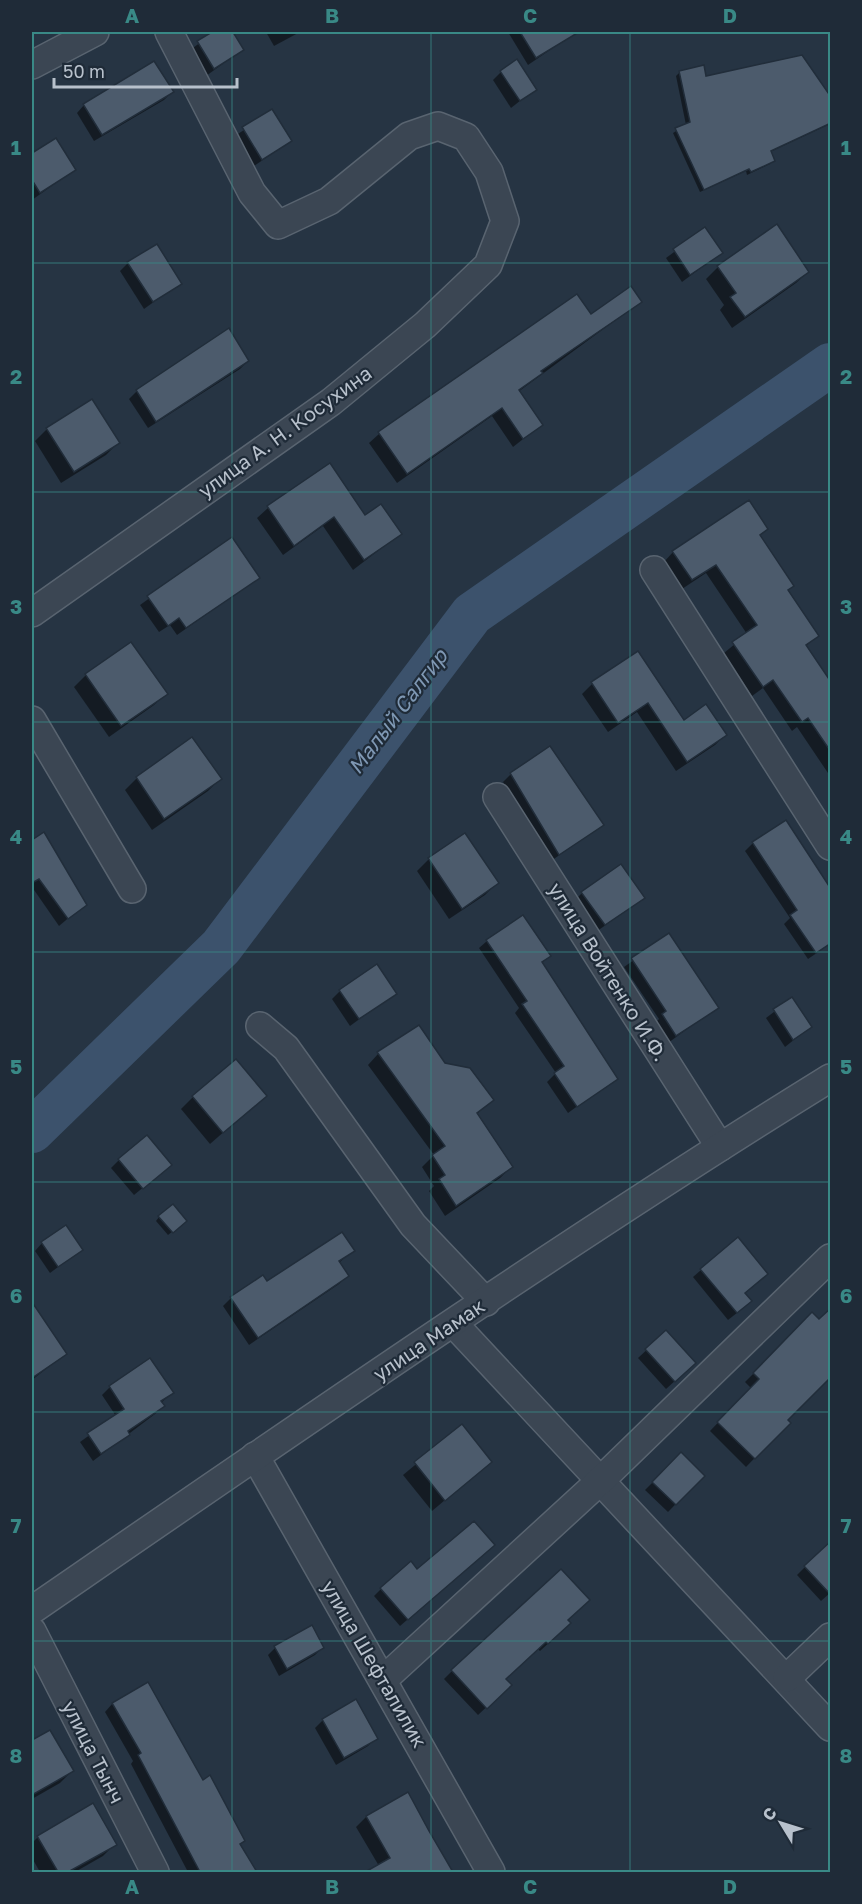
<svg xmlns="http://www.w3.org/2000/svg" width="862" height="1904" font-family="'Golos Text',sans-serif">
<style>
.shadow{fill:#0007}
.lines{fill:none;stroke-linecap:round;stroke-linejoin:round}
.river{stroke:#3c526c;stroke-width:44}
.building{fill:#4c5b6c;stroke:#212d3a;stroke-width:1.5}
.minor-casing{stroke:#596470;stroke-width:30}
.minor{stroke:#3b4653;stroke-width:27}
.grid{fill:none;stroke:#398986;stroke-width:1.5;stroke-opacity:0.55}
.labels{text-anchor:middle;stroke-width:4.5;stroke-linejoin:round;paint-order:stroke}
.street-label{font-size:20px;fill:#b8c1cc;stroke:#1f2b38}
.water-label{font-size:21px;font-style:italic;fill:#7f98b4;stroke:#1f2b38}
.neatline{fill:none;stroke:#398986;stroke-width:2}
.grid-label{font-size:20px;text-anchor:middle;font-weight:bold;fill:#398986}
</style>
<rect width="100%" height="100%" fill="#263443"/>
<g class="shadow">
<path d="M215 32H231L242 50 206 76 190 50Z"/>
<path d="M266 32H300L274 46Z"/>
<path d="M508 32H566L569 37 528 65Z"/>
<path d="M501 72 535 89 511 108 493 80Z"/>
<path d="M680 72 830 99V124L770 152 773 161 770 164 747 175 746 171 700 192 673 133 686 125 676 76Z"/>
<path d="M172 92 164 100 94 141 77 113 84 105Z"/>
<path d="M272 111 291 141 254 166 235 136Z"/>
<path d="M55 140 74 170 32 200V155Z"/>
<path d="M705 229 721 253 682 282 666 258Z"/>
<path d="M128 263 180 283 144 309 120 271Z"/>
<path d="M718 267 808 272 796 283 732 328 720 310 724 305 706 279Z"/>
<path d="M577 297 591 316 640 302 518 392 541 425 513 447 492 416 397 483 369 443 379 434Z"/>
<path d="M248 361 240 369 148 428 129 399 137 391Z"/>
<path d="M92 401 118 443 106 455 61 483 35 441 47 429Z"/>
<path d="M329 465 365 517 400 534 353 570 323 526 283 555 257 518 268 508Z"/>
<path d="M766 529 759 536 787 591 817 636 805 647 830 686V776L797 727 792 731 763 688 752 696 724 653 747 634 706 573 682 589 664 562 673 552Z"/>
<path d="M232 539 258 578 177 635 170 625 159 632 140 605Z"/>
<path d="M638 653 684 722 725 735 715 745 676 771 637 712 608 732 582 694 592 684Z"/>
<path d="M86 675 166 694 154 705 109 737 74 687Z"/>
<path d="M192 739 220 779 208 791 152 830 125 790 137 778Z"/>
<path d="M511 774 602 825 551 861 503 782Z"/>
<path d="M44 834 85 904 59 926 32 887V841Z"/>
<path d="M464 835 497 883 485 895 449 919 417 871 429 859Z"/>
<path d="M753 843 830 891V944L808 959 784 924 790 918 745 851Z"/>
<path d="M582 893 643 898 596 932 575 900Z"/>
<path d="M669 935 717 1007 668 1043 655 1023 659 1019 624 967Z"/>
<path d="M487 941 549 956 541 964 616 1078 568 1113 547 1082 556 1073 515 1013 519 1008 479 948Z"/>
<path d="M340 991 395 993 350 1026 332 999Z"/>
<path d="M791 999 810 1027 785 1047 766 1018Z"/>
<path d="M378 1054 492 1099 476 1115 511 1167 500 1178 445 1216 429 1191 434 1186 422 1167 434 1155 368 1065Z"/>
<path d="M265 1096 210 1144 181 1109 193 1097Z"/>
<path d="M119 1160 162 1172 134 1195 111 1168Z"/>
<path d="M159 1217 182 1224 168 1235 156 1221Z"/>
<path d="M42 1243 81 1250 50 1273 35 1251Z"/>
<path d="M353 1250 339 1263 347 1276 339 1284 249 1345 223 1306 231 1298Z"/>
<path d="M701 1270 743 1293 742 1309 728 1320 693 1277Z"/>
<path d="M37 1313 65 1354 32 1380V1317Z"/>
<path d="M819 1321 786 1420 789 1423 746 1467 710 1431 751 1388 745 1382 804 1323Z"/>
<path d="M666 1332 687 1370 666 1389 638 1358Z"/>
<path d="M110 1387 172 1393 161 1403 163 1406 155 1414 93 1461 80 1442 116 1416 102 1395Z"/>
<path d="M462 1426 490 1462 432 1511 403 1475Z"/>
<path d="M681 1454 703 1476 668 1512 645 1490Z"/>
<path d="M830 1542V1593L821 1601 797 1575Z"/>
<path d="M486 1552 400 1626 374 1596 381 1589 417 1571Z"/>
<path d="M566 1620 562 1631 540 1651 537 1648 504 1679 510 1685 478 1715 444 1679 452 1671Z"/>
<path d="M275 1648H322L315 1655 279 1676 268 1655Z"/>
<path d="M147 1684 239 1845 255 1872H188L131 1764 133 1761 105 1712 112 1704Z"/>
<path d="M323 1720 376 1738 368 1746 336 1765 315 1728Z"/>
<path d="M49 1732 72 1771 60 1783 32 1799V1742Z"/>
<path d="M407 1794 450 1871 449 1872H371L379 1866 356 1827 366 1817Z"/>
<path d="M38 1837 115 1844 103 1856 75 1872H40L32 1858V1843Z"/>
</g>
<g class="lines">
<path class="river" d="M32 1131 221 947 472 614 830 365"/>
</g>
<g class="building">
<path d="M212 32H233L244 50 214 69 197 41Z"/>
<path d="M520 32H579L536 58Z"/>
<path d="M802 55 831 97V123L771 151 775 161 751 172 749 169 704 190 675 128 690 122 679 71 704 65 706 76Z"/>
<path d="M517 59 537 90 520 101 500 71Z"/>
<path d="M154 61 174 92 102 135 83 104Z"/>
<path d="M272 109 292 141 262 160 242 127Z"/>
<path d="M56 138 76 170 40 193 32 180V153Z"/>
<path d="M777 224 809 272 745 317 730 297 736 293 717 266Z"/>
<path d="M705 227 723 253 690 275 673 249Z"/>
<path d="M157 244 182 284 153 302 127 262Z"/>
<path d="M631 286 642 302 541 371 543 373 519 390 543 425 523 439 502 408 407 474 378 432 577 294 591 314Z"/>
<path d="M229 328 249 361 156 422 136 390Z"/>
<path d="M92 399 120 443 74 472 46 428Z"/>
<path d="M330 463 365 515 381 504 402 534 364 560 334 517 294 546 267 506Z"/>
<path d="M749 500 768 529 760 535 794 586 788 590 819 636 806 645 831 682V752L808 718 802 722 773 680 763 687 732 642 757 625 716 565 692 580 672 551Z"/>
<path d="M232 537 260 578 186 628 179 618 168 626 147 596Z"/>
<path d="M131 642 168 694 121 726 85 674Z"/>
<path d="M638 651 684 720 706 704 727 735 687 762 648 703 618 723 591 682Z"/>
<path d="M192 737 222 779 164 819 136 777Z"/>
<path d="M550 746 604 825 559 855 510 773Z"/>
<path d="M786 820 831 889V943L816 953 790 915 797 910 752 842Z"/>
<path d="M44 832 87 905 68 919 39 879 32 883V840Z"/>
<path d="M465 833 499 883 462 909 428 858Z"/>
<path d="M621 864 645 898 605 925 581 892Z"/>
<path d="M523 915 551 956 542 962 618 1079 577 1107 554 1073 564 1066 522 1004 527 1001 486 940Z"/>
<path d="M669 933 719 1008 676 1036 662 1014 666 1011 631 958Z"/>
<path d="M377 964 397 994 359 1019 339 990Z"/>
<path d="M792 997 812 1027 793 1040 773 1009Z"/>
<path d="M419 1025 445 1063 470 1068 494 1100 477 1113 513 1167 456 1206 439 1179 445 1175 432 1155 445 1146 377 1052Z"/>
<path d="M236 1059 267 1096 223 1133 192 1096Z"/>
<path d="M147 1135 172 1165 143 1189 118 1159Z"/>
<path d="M173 1204 187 1221 173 1233 158 1216Z"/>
<path d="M66 1225 83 1250 58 1267 41 1242Z"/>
<path d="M342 1232 355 1251 339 1261 349 1276 258 1338 230 1297 263 1275 267 1281Z"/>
<path d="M738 1237 768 1274 745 1293 752 1301 737 1313 700 1269Z"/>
<path d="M32 1302 67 1354 32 1378Z"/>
<path d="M831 1308V1377L788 1420 791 1423 755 1459 717 1422 759 1379 753 1373 812 1312 819 1319Z"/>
<path d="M666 1330 696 1363 675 1382 645 1349Z"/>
<path d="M150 1358 174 1393 161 1401 165 1406 128 1431 130 1435 101 1454 87 1433 124 1409 109 1386Z"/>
<path d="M462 1424 492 1462 445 1501 414 1462Z"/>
<path d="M681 1452 705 1476 676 1505 652 1482Z"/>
<path d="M474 1521 495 1545 408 1620 380 1588 411 1561 417 1569Z"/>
<path d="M831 1541V1595L804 1566Z"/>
<path d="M561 1569 590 1600 568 1620 571 1623 548 1644 546 1642 506 1679 512 1685 487 1709 451 1670Z"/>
<path d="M312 1625 324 1648 287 1669 274 1646Z"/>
<path d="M148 1682 203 1780 210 1775 245 1841 240 1844 257 1872H200L138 1755 141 1753 112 1703Z"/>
<path d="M356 1699 378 1739 344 1758 322 1719Z"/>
<path d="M50 1730 74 1771 32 1795V1740Z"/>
<path d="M408 1792 429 1831 453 1872H365L390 1858 366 1816Z"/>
<path d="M93 1803 117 1845 68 1872H58L37 1836Z"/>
</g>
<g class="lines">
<defs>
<g id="minor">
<path d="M32 65 95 32"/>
<path d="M654 570 830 846"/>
<path d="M32 613 331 402 425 325 488 265 505 221 489 172 466 137 438 126 409 136 329 201 278 225 252 193 169 32"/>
<path d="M32 720 132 889"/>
<path d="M497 797 720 1147"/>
<path d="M260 1026 286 1048 413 1225 486 1302"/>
<path d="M454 1324 830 1727"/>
<path d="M255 1456 491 1872"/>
<path d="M32 1610C295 1429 559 1246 830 1078"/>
<path d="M32 1631 155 1872"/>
<path d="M787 1678 830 1637"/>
<path d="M383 1680 600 1481 830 1258"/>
</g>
</defs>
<use href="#minor" class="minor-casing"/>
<use href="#minor" class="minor"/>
</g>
<path class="grid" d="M232 32V1872M431 32V1872M630 32V1872M32 263H830M32 492H830M32 722H830M32 952H830M32 1182H830M32 1412H830M32 1641H830"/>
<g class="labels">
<g class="street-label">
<text transform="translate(285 432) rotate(-36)" y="7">улица А. Н. Косухина</text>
<text transform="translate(608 972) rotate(58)" y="7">улица Войтенко И.Ф.</text>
<text transform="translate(429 1340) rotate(-34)" y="7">улица Мамак</text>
<text transform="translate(374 1664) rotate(60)" y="7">улица Шефталилик</text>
<text transform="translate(93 1752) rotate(63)" y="7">улица Тынч</text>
</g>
<g class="water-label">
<text transform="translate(398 712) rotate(-53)" y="7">Малый Салгир</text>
</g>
</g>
<rect width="862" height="1904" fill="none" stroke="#1f2b38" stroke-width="66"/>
<g transform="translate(781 1823) rotate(308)" stroke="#1f2b38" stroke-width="4.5" paint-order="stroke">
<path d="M0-4.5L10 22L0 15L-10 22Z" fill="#b8c1cc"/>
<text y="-9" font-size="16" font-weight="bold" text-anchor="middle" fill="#b8c1cc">С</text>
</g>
<path d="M54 78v9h183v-9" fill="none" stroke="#b8c1cc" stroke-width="3"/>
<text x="63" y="78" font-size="18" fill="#b8c1cc" stroke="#1f2b38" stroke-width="4.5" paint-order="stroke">50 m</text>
<rect x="33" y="33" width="796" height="1838" class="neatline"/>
<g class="grid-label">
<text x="132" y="23">A</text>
<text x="332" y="23">B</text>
<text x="530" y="23">C</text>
<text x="730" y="23">D</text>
<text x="16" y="155">1</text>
<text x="846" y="155">1</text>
<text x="16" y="384">2</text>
<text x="846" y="384">2</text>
<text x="16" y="614">3</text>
<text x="846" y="614">3</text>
<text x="16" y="844">4</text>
<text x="846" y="844">4</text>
<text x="16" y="1074">5</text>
<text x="846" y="1074">5</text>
<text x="16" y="1303">6</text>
<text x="846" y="1303">6</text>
<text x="16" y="1533">7</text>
<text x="846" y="1533">7</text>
<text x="16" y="1763">8</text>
<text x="846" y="1763">8</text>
<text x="132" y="1894">A</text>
<text x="332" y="1894">B</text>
<text x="530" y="1894">C</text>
<text x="730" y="1894">D</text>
</g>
</svg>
